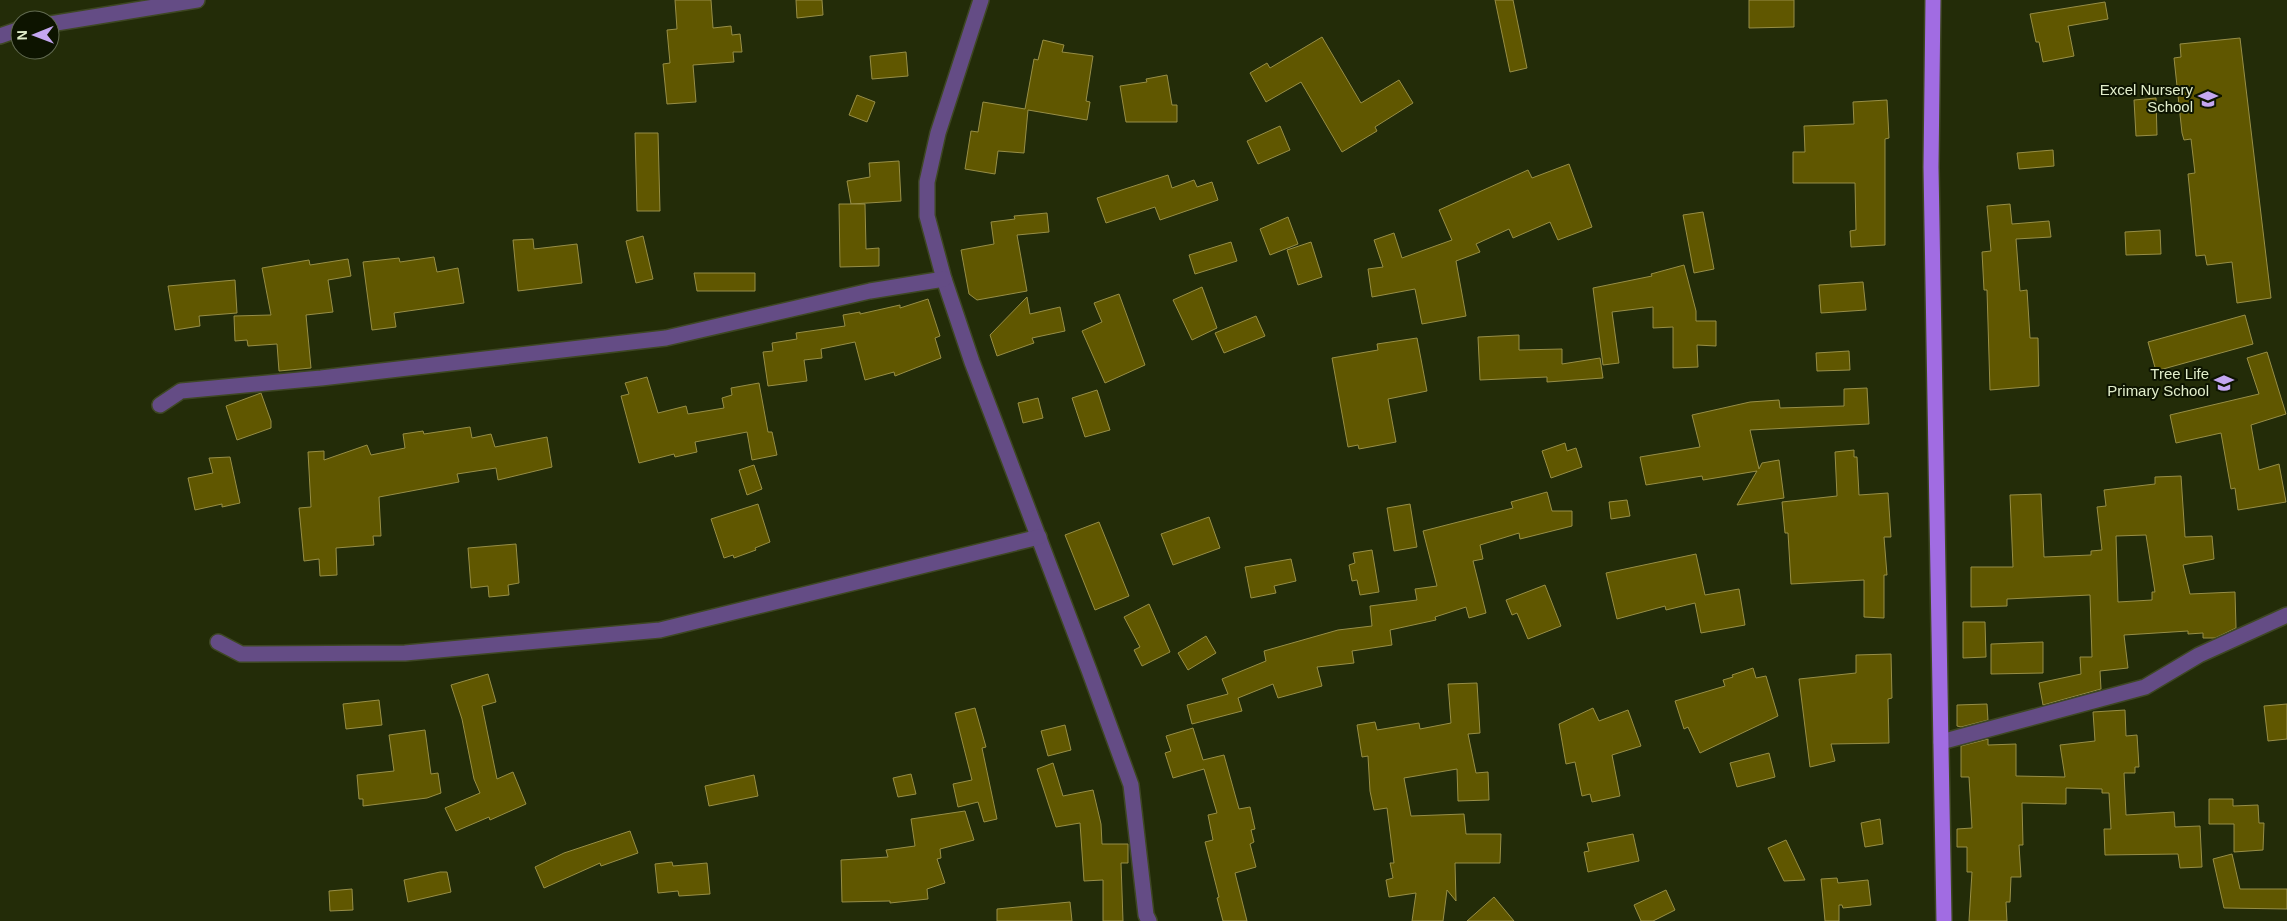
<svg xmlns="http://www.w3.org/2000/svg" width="2287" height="921" font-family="Arial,sans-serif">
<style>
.building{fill:#605700;stroke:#978e46;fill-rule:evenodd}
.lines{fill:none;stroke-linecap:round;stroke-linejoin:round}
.minor-casing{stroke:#3e4723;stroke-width:18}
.major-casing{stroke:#3e4723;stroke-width:18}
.minor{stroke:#644c85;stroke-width:15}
.major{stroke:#a16ce2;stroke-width:15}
.labels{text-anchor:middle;stroke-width:4;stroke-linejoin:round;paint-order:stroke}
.poi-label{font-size:15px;fill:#e2eecb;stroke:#0d1400;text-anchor:end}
</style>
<rect width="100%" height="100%" fill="#232c08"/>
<g class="building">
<path d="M675 0H711L713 28 731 26 732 35 740 34 742 52H733L734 62 693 65 696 102 667 104 663 64 670 63 667 30 677 29Z"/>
<path d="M796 0H822L823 15 797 18Z"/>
<path d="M1495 0H1513L1527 68 1510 72Z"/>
<path d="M1749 0H1794V27L1749 28Z"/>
<path d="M2105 2 2108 19 2068 26 2074 56 2043 62 2039 42H2036L2030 14Z"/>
<path d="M1322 37 1361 103 1399 80 1413 103 1375 127 1377 131 1342 152 1301 82 1266 102 1250 73 1267 63 1270 68Z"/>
<path d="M2240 38 2271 298 2237 303 2232 262 2207 265 2205 255 2196 256 2188 174 2195 173 2191 139 2184 140 2182 133 2174 58 2181 57 2180 44Z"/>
<path d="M1043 40 1064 45 1062 52 1093 56 1086 101 1090 102 1087 120 1028 110 1024 153 998 151 995 174 965 169 971 131 978 132 983 102 1025 109 1034 59 1038 60Z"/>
<path d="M906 52 908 76 872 79 870 56Z"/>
<path d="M1167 75 1172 105H1177V122H1126L1120 86 1147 82 1146 79Z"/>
<path d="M857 95 875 102 867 122 849 115Z"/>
<path d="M2156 98 2157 135 2136 136 2134 100Z"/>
<path d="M1887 100 1889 138 1885 139V245L1851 247 1850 231 1856 230 1855 183H1793V152H1805L1804 126 1854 124 1853 102Z"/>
<path d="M1280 126 1290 150 1258 164 1247 141Z"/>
<path d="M635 133H658L660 211H637Z"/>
<path d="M2053 150 2054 166 2019 169 2017 153Z"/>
<path d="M899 161 901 201 851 204 847 181 870 177 869 163Z"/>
<path d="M1569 164 1592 227 1558 240 1550 222 1513 238 1509 229 1476 244 1480 252 1456 261 1466 316 1422 324 1415 289 1372 297 1368 269 1383 267 1374 240 1394 233 1402 258 1452 240 1439 210 1528 170 1532 178Z"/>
<path d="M1168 175 1172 188 1194 180 1197 187 1212 182 1218 200 1160 220 1155 207 1106 223 1097 198Z"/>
<path d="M839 204H865L866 249 879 248V266L840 267Z"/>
<path d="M2010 204 2012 224 2049 221 2051 237 2016 239 2020 291 2027 290 2030 338H2038L2039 386 1990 390 1987 290H1984L1982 252 1991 251 1987 206Z"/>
<path d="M1703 212 1714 269 1694 273 1683 215Z"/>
<path d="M1047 213 1049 232 1017 235 1027 291 977 300 969 294 961 250 994 244 991 222 1015 219 1014 216Z"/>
<path d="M1288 217 1298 244 1270 255 1260 229Z"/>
<path d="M2160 230 2161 254 2126 255 2125 232Z"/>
<path d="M643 236 653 279 636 283 626 241Z"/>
<path d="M533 239 534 249 577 244 582 283 518 291 513 240Z"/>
<path d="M1231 242 1237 261 1195 274 1189 255Z"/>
<path d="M1311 242 1322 277 1298 285 1287 250Z"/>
<path d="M434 257 437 272 458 268 464 303 394 313 396 327 372 330 363 262 399 258 400 262Z"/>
<path d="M348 259 351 276 328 280 333 312 306 315 311 368 279 371 277 344 248 346 247 340 235 341 234 316 271 315 262 268 309 260 310 265Z"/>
<path d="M1684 265 1696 311V321H1716V346L1697 345 1698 367 1673 368V327L1653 328V307L1612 312 1619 363 1603 365 1593 288 1652 276 1651 274Z"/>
<path d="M694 273H755V291H697Z"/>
<path d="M235 280 237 313 199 316 200 326 175 330 168 286Z"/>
<path d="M1863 282 1866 310 1821 313 1819 285Z"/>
<path d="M1202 287 1217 328 1192 340 1173 300Z"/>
<path d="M1119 294 1145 365 1105 383 1082 331 1102 322 1094 303Z"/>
<path d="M1027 297 1030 314 1060 307 1065 331 1032 338 1034 343 997 356 990 335Z"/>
<path d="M928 299 940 336 935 338 941 358 895 376 894 372 865 380 855 342 821 349 822 358 804 360 807 381 768 386 763 352 773 351 772 343 797 339 796 333 845 326 843 315 860 312V314L900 305V308Z"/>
<path d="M2245 315 2253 344 2156 371 2148 342Z"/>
<path d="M1256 316 1265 336 1224 353 1215 333Z"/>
<path d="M1519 335V350L1562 349V364L1600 358 1603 378 1547 382V377L1480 380 1478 337Z"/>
<path d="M1417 338 1427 391 1388 399 1396 442 1359 449 1358 445 1348 447 1332 358 1378 350 1377 344Z"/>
<path d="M1849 351 1850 370 1817 371 1816 353Z"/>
<path d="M2267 352 2286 414 2251 425 2259 470 2279 464 2286 502 2238 510 2235 488 2231 489 2221 433 2176 443 2170 415 2259 394 2247 358Z"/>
<path d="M647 377 658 413 686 406 688 414 724 408 722 398 732 395 731 388 759 383 768 432H772L777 455 752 460 747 432 695 442 697 452 675 457 674 454 639 463 621 396 629 394 625 383Z"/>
<path d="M1867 388 1869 424 1750 430 1759 469 1762 463 1779 460 1784 498 1737 505 1757 471 1703 480 1702 476 1646 485 1640 457 1700 447 1692 415 1750 402 1779 400 1780 408 1844 406V389Z"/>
<path d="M1097 390 1110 430 1085 437 1072 398Z"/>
<path d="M261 393 271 421V428L237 440 226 406Z"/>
<path d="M1038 398 1043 418 1023 423 1018 403Z"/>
<path d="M470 427 472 438 491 434 495 447 547 437 552 467 498 480 496 468 457 474 459 482 379 497 381 536H373L374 545 336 548 337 575 320 576 319 559 304 561 299 508 311 507 308 452 324 451V460L367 445 371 455 405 448 403 434 423 431 424 434Z"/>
<path d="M1565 443 1567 451 1576 448 1582 467 1551 478 1542 451Z"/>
<path d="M1854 450V457H1857L1859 495 1888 493 1891 537H1884L1887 575H1884V618L1864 617V580L1791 584 1788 533H1785L1782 502 1837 496 1835 452Z"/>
<path d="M230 457 240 503 222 507V504L195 510 188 478 213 473 209 458Z"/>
<path d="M754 465 762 489 747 495 739 470Z"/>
<path d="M2181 476 2185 537 2212 536 2214 559 2183 565 2190 594 2235 592 2236 628 2215 638H2203V633L2188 634V631L2124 635 2128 668 2100 671 2101 689 2043 705 2039 683 2081 674 2080 657H2092L2090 595 2007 599V606L1971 607V567H2013L2010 495 2041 494 2044 557 2091 555V551L2102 550 2097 507 2106 506 2104 490 2155 484V477ZM2146 535 2155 592H2152V600L2118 602 2116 536Z"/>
<path d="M1547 492 1552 511H1572V526L1520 539 1519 533 1480 545 1483 559 1473 561 1486 613 1469 618 1466 607 1435 617 1436 620 1390 630 1392 645 1352 651 1354 663 1317 667 1322 686 1278 698 1273 684 1238 698 1242 711 1192 724 1187 705 1228 694 1222 679 1266 661 1264 651 1338 630 1372 626 1370 606 1417 600 1415 589 1437 586 1423 531 1513 508 1511 502Z"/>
<path d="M1627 500 1630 516 1611 519 1609 502Z"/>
<path d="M758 504 770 542 755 548 756 550 734 558 733 555 724 558 711 519Z"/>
<path d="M1410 504 1417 547 1394 551 1387 508Z"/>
<path d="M1209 517 1220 548 1173 565 1161 534Z"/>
<path d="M1099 522 1129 596 1095 610 1065 535Z"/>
<path d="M516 544 519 583 508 585 509 595 489 597 488 586 471 588 468 548Z"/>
<path d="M1372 550 1379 592 1360 595 1357 580 1352 581 1349 565 1355 563 1353 553Z"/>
<path d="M1696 554 1705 595 1739 589 1745 625 1701 633 1695 603 1666 610 1665 606 1617 619 1606 573Z"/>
<path d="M1291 559 1296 581 1274 586 1276 593 1251 598 1245 567Z"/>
<path d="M1545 585 1561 626 1528 639 1517 613 1512 615 1506 600Z"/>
<path d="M1149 604 1170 652 1142 666 1134 650 1140 647 1124 617Z"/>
<path d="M1963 622H1985L1986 657 1963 658Z"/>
<path d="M1206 636 1216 653 1188 670 1178 653Z"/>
<path d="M2043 642V673L1991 674V644Z"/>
<path d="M1891 654 1892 698 1888 699 1889 743 1831 744 1835 761 1810 767 1799 679 1856 673V655Z"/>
<path d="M1753 668 1756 678 1766 676 1778 716 1700 753 1688 727 1684 729 1675 701 1725 686 1723 680 1733 677 1732 675Z"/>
<path d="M488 674 496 702 482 706 497 779 513 772 526 804 490 820 489 817 456 831 445 808 480 793 474 779 462 719 451 685Z"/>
<path d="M1477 683 1480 733 1468 734 1476 773 1488 772 1489 800 1458 801 1457 769 1404 778 1411 816 1464 814 1466 834H1501L1500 863H1455L1456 901 1447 890 1443 921H1412L1416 893 1389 897 1386 880 1393 878 1390 863H1394L1387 808 1374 810 1370 791 1368 756 1362 757 1357 725 1375 722 1377 730 1419 723 1420 729 1451 723 1448 684Z"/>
<path d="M379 700 382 725 346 729 343 704Z"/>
<path d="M1987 704 1988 720 1961 727 1957 726V705Z"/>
<path d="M2287 704V739L2268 741 2264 706Z"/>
<path d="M975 708 986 747 982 748 997 819 984 822 978 802 958 807 953 784 972 780 955 713Z"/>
<path d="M1593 708 1599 721 1628 710 1641 746 1612 755 1620 796 1592 802 1590 794 1582 796 1575 762 1566 764 1559 724Z"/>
<path d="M2125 710 2126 736 2137 735 2139 767H2135V773H2124L2126 815 2174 812 2175 827 2200 826 2202 867 2180 868 2178 854 2105 855 2104 829H2111L2109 793H2102V789L2066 788V804L2022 803 2023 845H2019L2021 877H2011L2010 902H2006L2007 921H1969L1972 872H1967V847H1957V829L1972 828 1969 777H1961V746L1988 739V745L2016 744V776L2065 777 2060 745 2095 741 2093 712Z"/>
<path d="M1065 725 1071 750 1048 756 1041 731Z"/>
<path d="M1193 728 1203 760 1224 755 1239 809 1250 807 1255 829 1251 830 1254 842 1250 844 1256 867 1235 873 1247 921H1223L1217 898 1219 897 1205 842 1213 840 1208 815 1217 813 1204 769 1173 778 1165 753 1171 751 1166 736Z"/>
<path d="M425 730 431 774 438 773 441 793 427 798 363 806V799H359L357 775 394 771 389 735Z"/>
<path d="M1769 753 1775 777 1737 787 1730 763Z"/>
<path d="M1053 763 1063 796 1093 790 1101 824 1102 844H1128V863H1121L1123 921H1103V880L1084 881 1080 823 1056 827 1037 769Z"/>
<path d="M911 774 916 794 898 797 893 778Z"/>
<path d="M754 775 758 796 709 806 705 786Z"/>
<path d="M2209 799H2233V806L2258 805 2259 823H2264L2263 850 2234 852V824H2209Z"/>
<path d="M965 811 974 840 940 849 941 858 937 859 945 883 927 889 928 899 890 903V901L842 902 841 860 888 857 886 850 915 846 911 819Z"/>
<path d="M1880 819 1883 844 1865 847 1861 823Z"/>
<path d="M630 831 638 853 601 866 600 863 544 888 535 867 564 853Z"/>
<path d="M1633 834 1639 861 1588 872 1584 852 1589 851 1587 843Z"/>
<path d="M1786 840 1805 880 1784 881 1768 848Z"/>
<path d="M2232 854 2240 889H2287V909L2224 908 2213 859Z"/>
<path d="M672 862 673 866 707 863 710 894 679 896 678 891 658 893 655 864Z"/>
<path d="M440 872H447L451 892 408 902 404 880Z"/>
<path d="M1837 878 1838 883 1868 880 1871 905 1843 908 1842 905H1839V921H1825L1821 879Z"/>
<path d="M352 889 353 910 330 911 329 891Z"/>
<path d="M1666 890 1675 910 1653 921H1641L1634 905Z"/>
<path d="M1494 897 1514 921H1467Z"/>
<path d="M1070 902 1072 921H997V909Z"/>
</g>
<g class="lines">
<defs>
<g id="minor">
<path d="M981 0 938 133 927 182V216L944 279 972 362 1089 670 1131 785 1146 915 1149 921"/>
<path d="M50 24 197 0"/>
<path d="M0 36 20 29"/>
<path d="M160 405 181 391 321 378 666 338 870 291 944 279"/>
<path d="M218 642 241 654 405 653 660 630 1039 537"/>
<path d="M1941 742 2145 687 2199 655 2287 615"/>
</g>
<path id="major" d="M1933 0 1931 167 1944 921"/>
</defs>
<use href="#minor" class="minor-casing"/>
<use href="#major" class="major-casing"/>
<use href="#minor" class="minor"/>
<use href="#major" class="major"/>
</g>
<defs>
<symbol id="school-bare" viewBox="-9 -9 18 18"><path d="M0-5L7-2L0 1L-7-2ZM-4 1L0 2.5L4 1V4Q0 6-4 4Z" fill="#c4a7f1" stroke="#0d1400" stroke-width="2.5" paint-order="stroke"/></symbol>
</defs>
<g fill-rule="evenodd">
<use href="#school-bare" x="2194" y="85" width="28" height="28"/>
<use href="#school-bare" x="2210" y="369" width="28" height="28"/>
</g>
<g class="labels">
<g class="poi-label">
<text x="2193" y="95">Excel Nursery<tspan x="2193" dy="17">School</tspan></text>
<text x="2209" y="379">Tree Life<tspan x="2209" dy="17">Primary School</tspan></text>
</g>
</g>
<g transform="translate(35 35) rotate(269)"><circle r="24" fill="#0d1400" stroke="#626b51"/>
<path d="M0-4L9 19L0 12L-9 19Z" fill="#c4a7f1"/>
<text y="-8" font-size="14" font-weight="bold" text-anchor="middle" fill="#e2eecb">N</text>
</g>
</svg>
